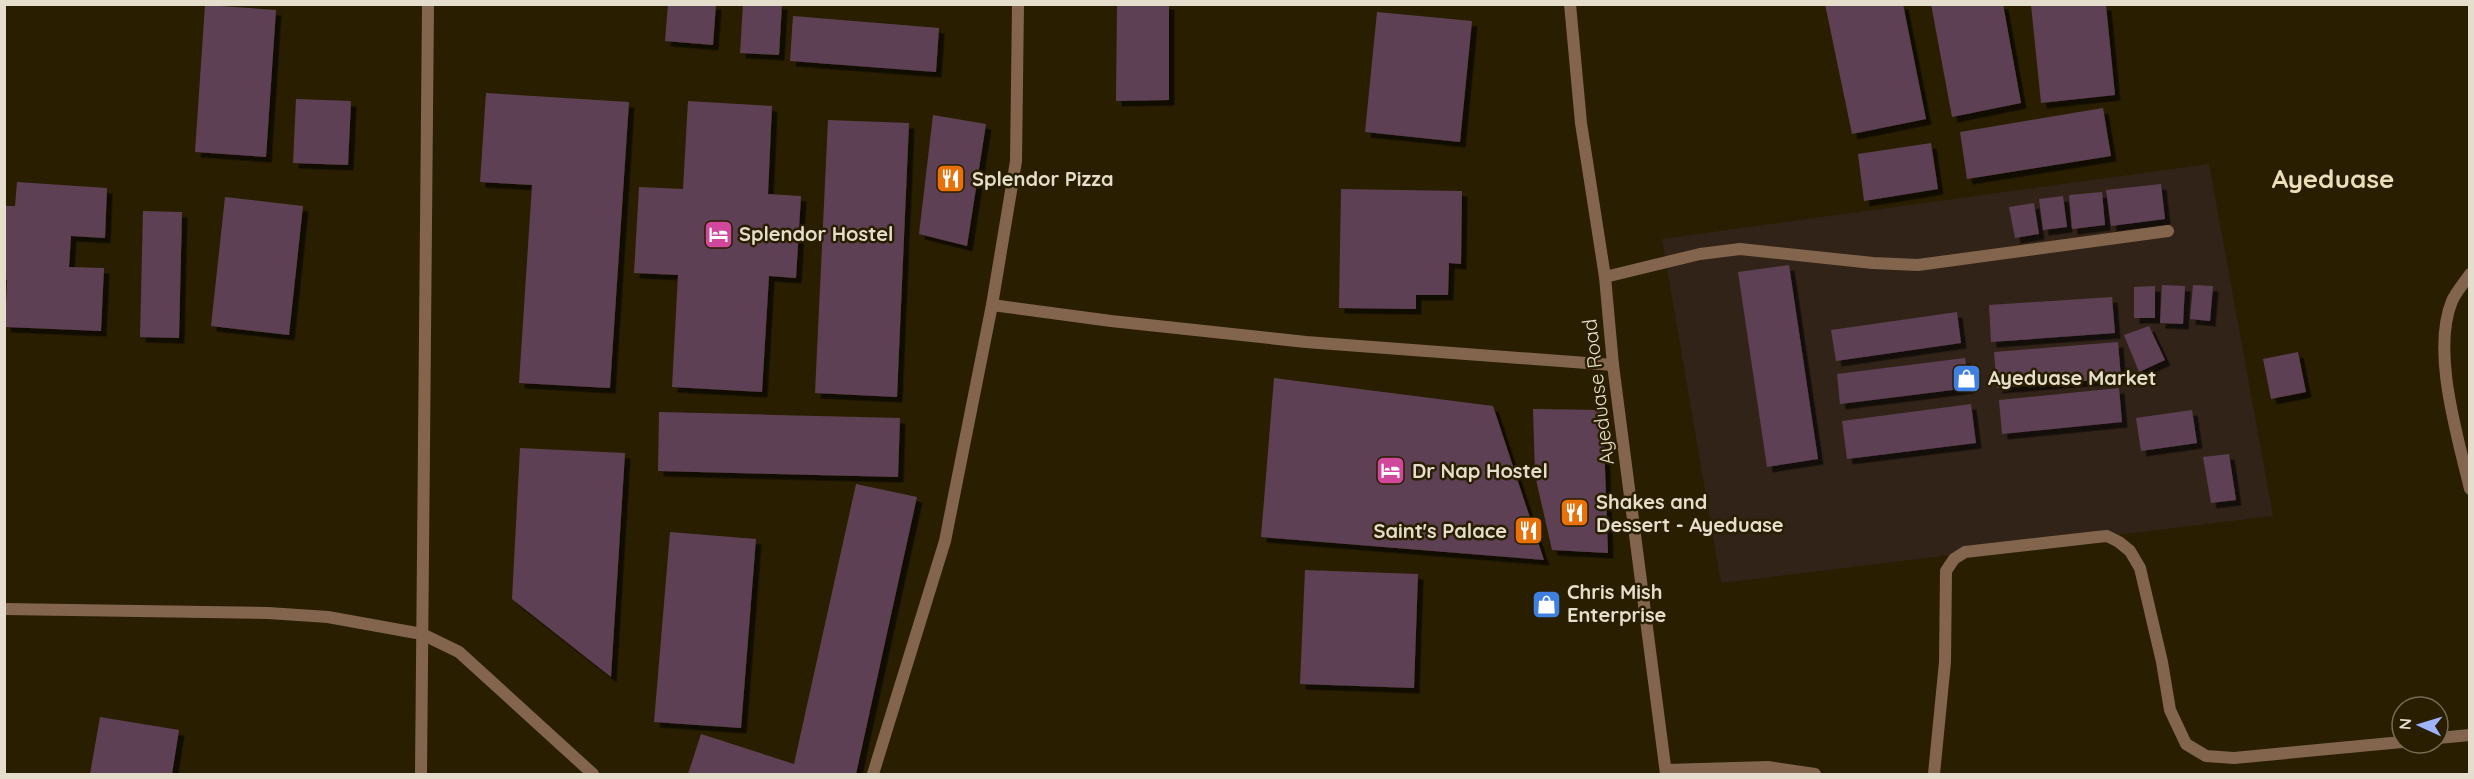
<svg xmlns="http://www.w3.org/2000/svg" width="2474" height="779" font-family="Quicksand,sans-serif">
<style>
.commercial{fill:#322318}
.building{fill:#5d4052;filter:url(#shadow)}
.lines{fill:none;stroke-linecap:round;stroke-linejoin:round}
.minor{stroke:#82654c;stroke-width:12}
.tertiary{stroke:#82654c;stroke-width:12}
.labels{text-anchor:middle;stroke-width:5;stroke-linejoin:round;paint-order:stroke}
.poi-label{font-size:20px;font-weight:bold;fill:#e5decd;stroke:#291e00;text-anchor:start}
.street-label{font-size:20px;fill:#e5decd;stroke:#291e00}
.district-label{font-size:26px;font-weight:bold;fill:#ebdebb;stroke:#291e00}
</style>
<defs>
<filter id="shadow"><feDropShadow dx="5.5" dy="5.5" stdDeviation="0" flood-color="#0009"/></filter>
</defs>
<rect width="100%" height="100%" fill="#291e00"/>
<path class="commercial" d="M2209 164 2273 516 1721 583 1662 239Z"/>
<g class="building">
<path d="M668 4H716L713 45 665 41Z"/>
<path d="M743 4H782L779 55 740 53Z"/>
<path d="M1117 4H1169V100L1116 101Z"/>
<path d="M1825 4H1903L1926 119 1852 134Z"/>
<path d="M1931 4H2003L2021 103 1952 117Z"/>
<path d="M205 5 276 10 266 157 195 152Z"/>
<path d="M2031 5H2106L2115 95 2041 103Z"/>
<path d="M1377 12 1472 21 1460 142 1365 132Z"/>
<path d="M793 16 939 28 936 72 790 61Z"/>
<path d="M486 93 629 102 610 388 519 383 532 185 480 182Z"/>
<path d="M296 99 351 101 348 165 293 163Z"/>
<path d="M688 101 772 106 768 194 801 196 796 278 769 276 762 392 672 387 678 275 634 273 639 187 683 189Z"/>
<path d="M2103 108 2111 156 1967 179 1960 132Z"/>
<path d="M933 115 986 124 967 246 919 234Z"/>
<path d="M828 120 909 123 897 397 815 393Z"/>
<path d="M1931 143 1938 189 1864 201 1858 154Z"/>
<path d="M17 182 107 188 105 238 71 236 69 267 104 268 101 331 5 327 7 280 4 279V206H15Z"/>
<path d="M2161 184 2165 219 2111 226 2106 190Z"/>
<path d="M1341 189 1462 191 1461 264 1449 263 1448 295H1416V309L1339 308Z"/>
<path d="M2102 192 2105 225 2072 229 2069 195Z"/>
<path d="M2063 196 2067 227 2043 230 2039 199Z"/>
<path d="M225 197 303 206 289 335 211 326Z"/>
<path d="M2034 203 2039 234 2015 238 2009 207Z"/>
<path d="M143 211 182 212 179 338 140 337Z"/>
<path d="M1789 265 1818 459 1767 467 1738 272Z"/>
<path d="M2162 285 2185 286 2183 324 2160 323Z"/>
<path d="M2193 285 2213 286 2210 321 2190 319Z"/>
<path d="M2155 286V318H2134V287Z"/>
<path d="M2112 297 2115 333 1991 342 1989 305Z"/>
<path d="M1957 312 1961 343 1836 361 1831 330Z"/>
<path d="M2149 326 2165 360 2139 372 2124 335Z"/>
<path d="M2118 342 2121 378 1997 388 1994 352Z"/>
<path d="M2298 352 2306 392 2271 399 2263 359Z"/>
<path d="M1965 358 1969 388 1840 404 1837 374Z"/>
<path d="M1274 378 1493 406 1544 560 1261 537Z"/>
<path d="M2119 388 2122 422 2002 434 1999 400Z"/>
<path d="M1971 404 1976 443 1847 459 1842 421Z"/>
<path d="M1533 409 1603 410 1608 553 1552 550 1535 475Z"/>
<path d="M2192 410 2197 443 2141 451 2136 418Z"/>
<path d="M659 412 900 418 898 477 658 471Z"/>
<path d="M520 448 625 453 611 677 512 599Z"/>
<path d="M2229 454 2236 500 2211 503 2203 457Z"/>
<path d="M856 484 917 497 856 774H688L701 734 794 764Z"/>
<path d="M670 532 756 539 741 728 654 722Z"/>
<path d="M1305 570 1418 574 1414 688 1300 684Z"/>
<path d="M100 717 179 730 172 774H90Z"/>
</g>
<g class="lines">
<g class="minor">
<path d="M2470 274C2464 283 2456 292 2452 301 2431 352 2458 437 2470 489"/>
<path d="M1605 277 1700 254 1740 249 1873 263 1918 265 2168 231"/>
<path d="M992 305 1111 321 1306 342 1613 365"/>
<path d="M4 609 268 613 328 617 422 634 459 652 593 774"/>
<path d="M2438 738 2470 735"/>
<path d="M1666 770 1768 767 1815 774"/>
<path d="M421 774 428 4"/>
<path d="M873 774 945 541 992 305 1016 161 1018 4"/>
<path d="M1934 774 1945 662 1946 571 1954 559 1965 552 2097 537 2107 536 2119 542 2130 551 2140 568 2162 662 2170 710 2186 744 2206 756 2234 758 2402 742"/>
</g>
<path class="tertiary" d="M1570 4 1581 123 1605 277 1613 365 1666 774"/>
</g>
<defs>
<symbol id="restaurant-square" viewBox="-11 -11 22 22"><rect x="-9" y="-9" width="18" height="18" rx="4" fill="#e8710a" stroke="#291e00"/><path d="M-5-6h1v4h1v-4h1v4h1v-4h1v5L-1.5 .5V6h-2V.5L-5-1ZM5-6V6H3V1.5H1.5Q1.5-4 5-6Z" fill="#fff"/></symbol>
<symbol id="hotel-square" viewBox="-11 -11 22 22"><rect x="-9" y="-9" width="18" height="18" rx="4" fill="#d1479c" stroke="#291e00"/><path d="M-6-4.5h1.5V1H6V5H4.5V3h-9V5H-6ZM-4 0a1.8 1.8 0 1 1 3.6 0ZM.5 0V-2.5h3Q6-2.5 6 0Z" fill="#fff"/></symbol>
<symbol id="shop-square" viewBox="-11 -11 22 22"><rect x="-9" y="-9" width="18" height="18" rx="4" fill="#3f7fe0" stroke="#291e00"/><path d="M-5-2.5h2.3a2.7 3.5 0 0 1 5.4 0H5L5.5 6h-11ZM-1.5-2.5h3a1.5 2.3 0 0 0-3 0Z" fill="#fff"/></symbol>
</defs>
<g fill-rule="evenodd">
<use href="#restaurant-square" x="934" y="162" width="33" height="33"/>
<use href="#hotel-square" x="702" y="218" width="33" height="33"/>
<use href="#shop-square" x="1950" y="362" width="33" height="33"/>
<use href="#hotel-square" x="1374" y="454" width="33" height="33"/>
<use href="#restaurant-square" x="1558" y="496" width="33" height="33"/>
<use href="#restaurant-square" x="1512" y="514" width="33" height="33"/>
<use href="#shop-square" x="1530" y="588" width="33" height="33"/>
</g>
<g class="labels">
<g class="poi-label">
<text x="972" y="186">Splendor Pizza</text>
<text x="739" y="241">Splendor Hostel</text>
<text x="1988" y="385">Ayeduase Market</text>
<text x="1412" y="478">Dr Nap Hostel</text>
<text x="1596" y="509">Shakes and<tspan x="1596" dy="23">Dessert - Ayeduase</tspan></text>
<text x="1507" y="538" text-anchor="end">Saint's Palace</text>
<text x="1567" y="599">Chris Mish<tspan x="1567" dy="23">Enterprise</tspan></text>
</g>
<g class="street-label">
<text transform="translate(1598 392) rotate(-97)" y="7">Ayeduase Road</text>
</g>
<g class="district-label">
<text x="2333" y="188">Ayeduase</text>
</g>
</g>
<rect width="2474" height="779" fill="none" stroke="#e5decd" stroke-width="12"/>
<g transform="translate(2420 725) rotate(274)"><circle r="28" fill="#291e00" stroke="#746b52" stroke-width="1.5"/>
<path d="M0-4.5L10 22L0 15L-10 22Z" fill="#9fb3fd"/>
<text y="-9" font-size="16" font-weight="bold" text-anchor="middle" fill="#e5decd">N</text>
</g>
</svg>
